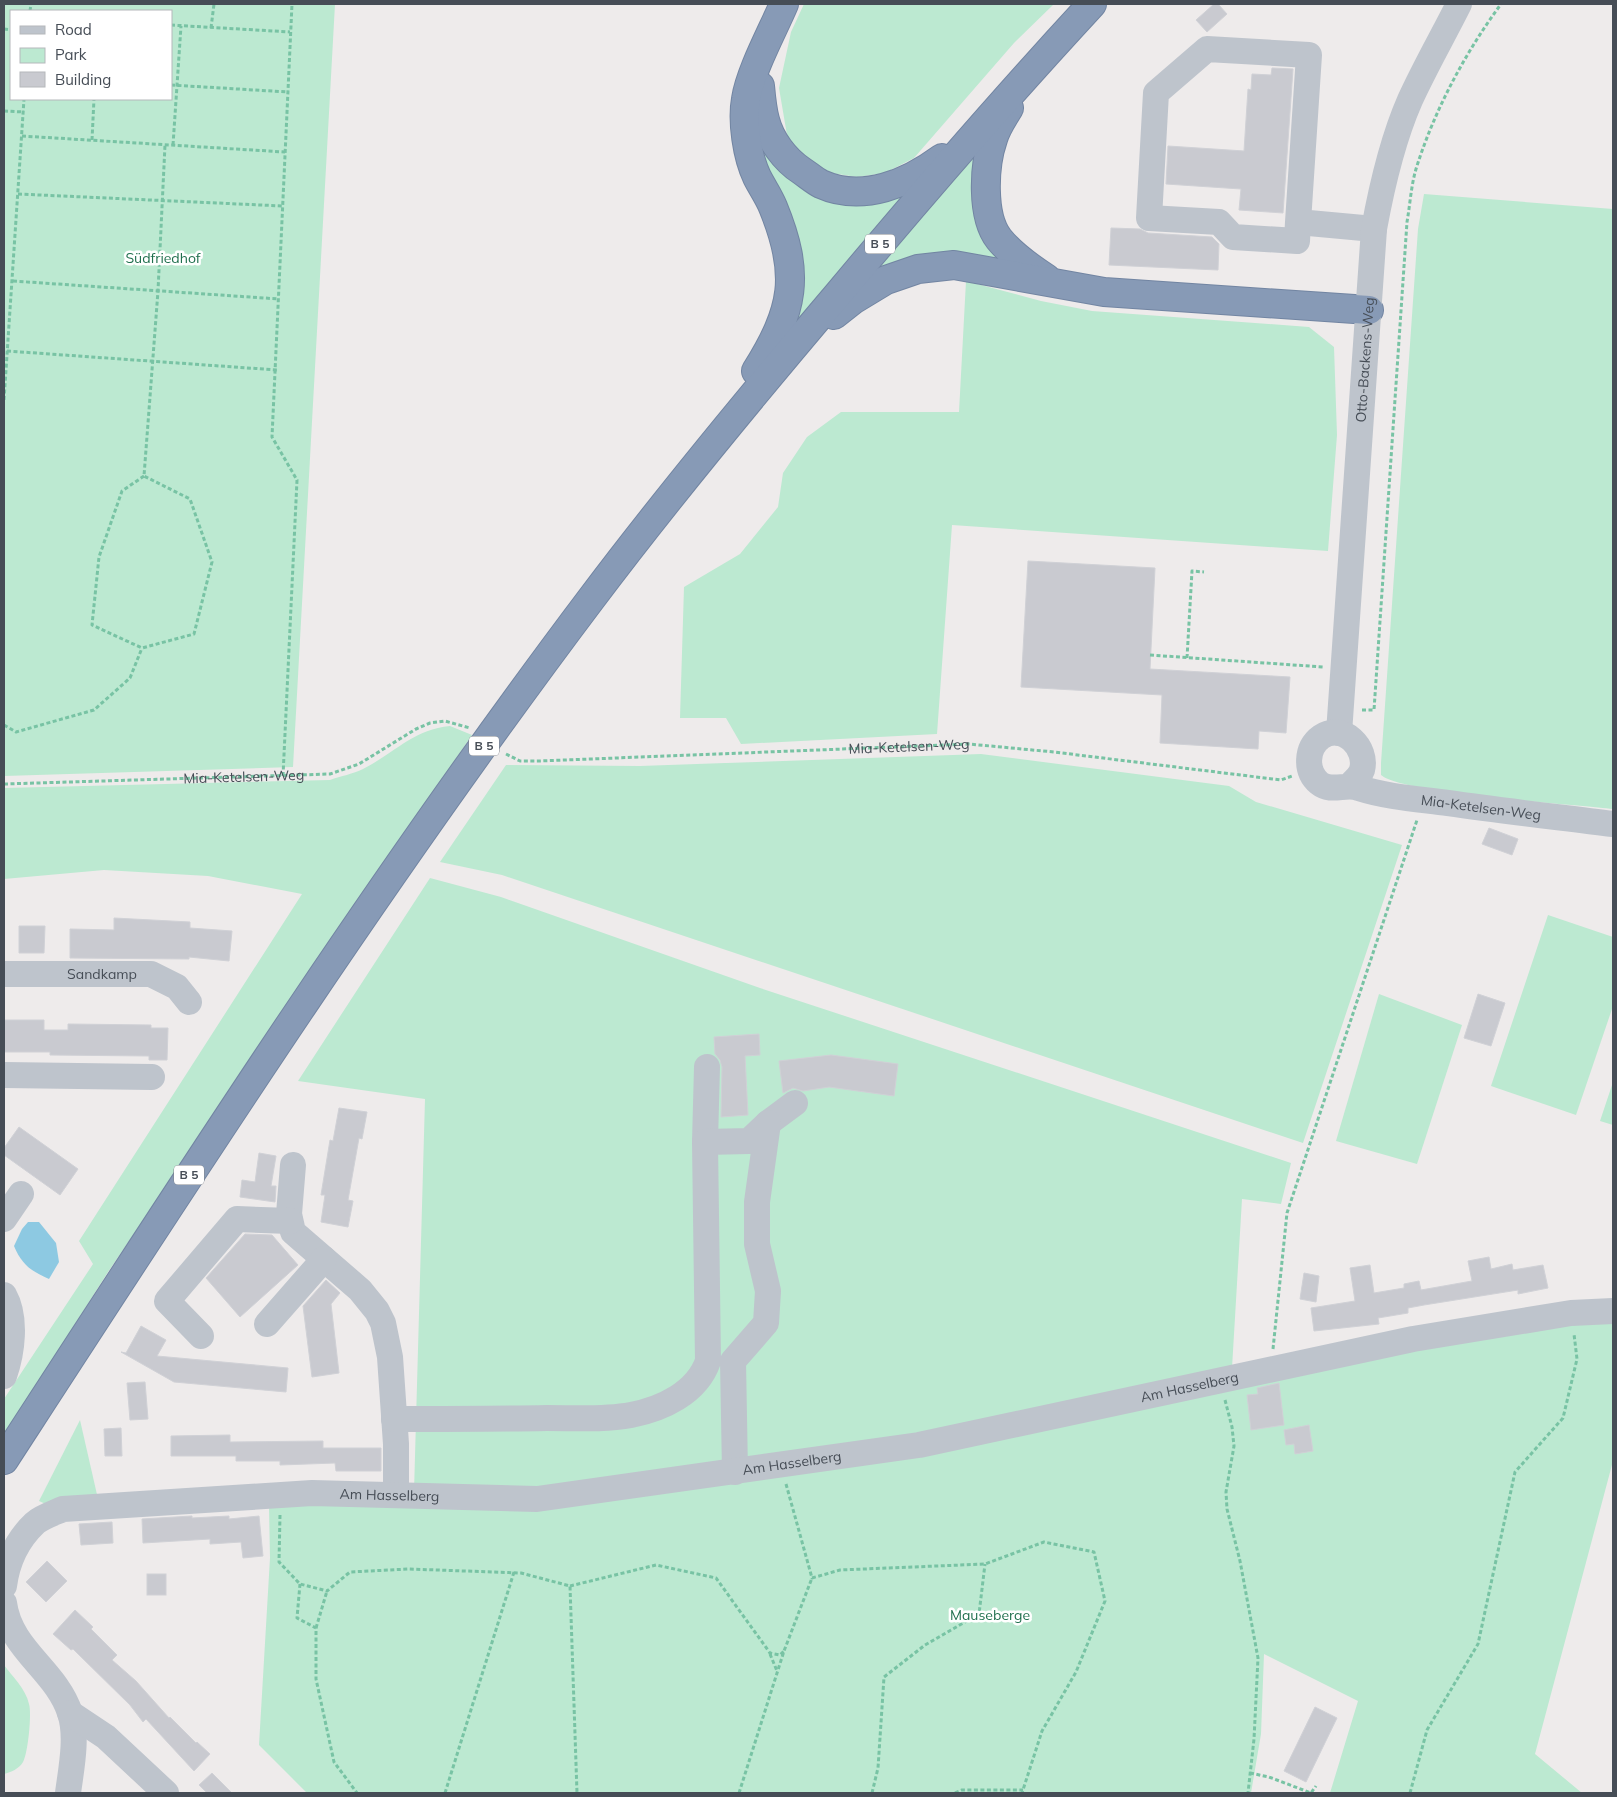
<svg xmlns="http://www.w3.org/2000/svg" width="1617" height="1797" font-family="Mulish,sans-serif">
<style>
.green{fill:#bce9d1;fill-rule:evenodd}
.water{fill:#8dc9e2}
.building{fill:#c9cad0;stroke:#d0d1d6}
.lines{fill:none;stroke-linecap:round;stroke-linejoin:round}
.highway-casing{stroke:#7285a2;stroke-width:30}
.path{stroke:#78c3a4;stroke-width:3;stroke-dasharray:4 2.5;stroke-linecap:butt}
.minor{stroke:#bec4cc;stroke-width:26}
.highway{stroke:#879ab6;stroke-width:28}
.labels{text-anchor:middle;stroke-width:5;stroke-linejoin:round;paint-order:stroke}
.shield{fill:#fff;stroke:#7e8289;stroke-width:1}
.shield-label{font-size:12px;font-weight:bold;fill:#464d56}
.park-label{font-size:14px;fill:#1f6f4d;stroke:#fff}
.street-label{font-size:14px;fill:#464d56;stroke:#fff}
</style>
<rect width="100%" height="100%" fill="#eeebeb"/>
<g class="green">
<path d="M4 4H335L293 767 4 776ZM11 11H171V99H11Z"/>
<path d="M804 4H1054L1014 43 914 158 885 173 857 177 824 172 802 156 788 141 779 88 791 32Z"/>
<path d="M755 108 788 171 915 184 794 327Z"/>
<path d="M981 143 1009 268 866 277Z"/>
<path d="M1424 194 1613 209V809C1574 804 1403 794 1381 775V763L1418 229Z"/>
<path d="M966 281 1041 301 1092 311 1309 327 1334 347 1337 435 1328 551 952 525 937 734 741 744 726 718H680L684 587 740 554 778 507 783 473 807 437 841 412H959Z"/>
<path d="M450 726 472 735 108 1272 4 1436V1399L93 1264 79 1241 302 894 208 876 104 870 4 879V788L330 780C341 776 353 774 363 769 395 753 412 730 450 726Z"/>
<path d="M981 754 1229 786 1256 802 1402 845 1303 1143 502 875 440 862 506 765 640 766Z"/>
<path d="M430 878 501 897 760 988 1291 1163 1281 1204 1242 1199 1232 1368 987 1424 730 1468 535 1495 414 1492 425 1099 298 1081Z"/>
<path d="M1548 915 1613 937V1006L1576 1115 1491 1086Z"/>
<path d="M1379 994 1462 1025 1417 1164 1336 1141Z"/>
<path d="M1613 1082V1125L1600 1121Z"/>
<path d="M1613 1314V1461L1535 1754 1582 1793H1330L1358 1701 1264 1654 1261 1734 1251 1793H307L259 1745 270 1558 269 1506 537 1503Z"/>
<path d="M80 1420 98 1499 52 1507 39 1501Z"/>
<path d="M4 1665C12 1676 26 1689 29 1704 32 1713 28 1754 23 1762 19 1769 11 1772 4 1774Z"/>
</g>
<path class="water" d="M28 1222H39L56 1243 59 1262 49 1279C31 1271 22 1265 14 1246L22 1229Z"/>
<g class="building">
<path d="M1214 4H1218L1227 14 1207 32 1196 20Z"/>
<path d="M1272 68 1293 69 1283 213 1239 210 1241 189 1166 184 1168 146 1244 151 1248 89 1251 90 1252 74 1271 75Z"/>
<path d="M1111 228 1140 229 1148 233 1212 237 1219 244 1218 270 1109 265Z"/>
<path d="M1028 561 1155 568 1150 669 1290 677 1286 733 1259 731 1258 749 1160 743 1162 695 1021 687Z"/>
<path d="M1489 828 1518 839 1512 855 1482 844Z"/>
<path d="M114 918 190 922V928L232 931 229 961 189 957V959L70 958V929L114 930Z"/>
<path d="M19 926H45L44 953H19Z"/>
<path d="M1478 994 1505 1003 1491 1046 1464 1038Z"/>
<path d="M4 1020H44V1030H68V1024L151 1025V1028H168L167 1060H149V1056L50 1055V1052H4Z"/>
<path d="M759 1034 760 1055 745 1056 748 1115 721 1117 722 1067 720 1060 715 1054 714 1037Z"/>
<path d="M831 1055 898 1064 894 1096 829 1087 803 1091 793 1088 783 1093 779 1061Z"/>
<path d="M339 1108 367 1112 362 1139 359 1138 348 1200 353 1201 348 1227 321 1222 325 1195H321L330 1140 333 1141Z"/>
<path d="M19 1127 78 1169 60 1195 4 1155V1148Z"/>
<path d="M259 1153 276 1156 271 1186H276L275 1202 240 1197 242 1180 255 1182Z"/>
<path d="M245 1234 272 1235 298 1265 240 1317 206 1278Z"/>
<path d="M1489 1257 1491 1269 1512 1264 1513 1270 1543 1265 1548 1288 1518 1294V1290L1424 1305 1408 1308V1313L1378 1318 1379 1324 1314 1331 1311 1308 1355 1301 1350 1268 1370 1265 1374 1293 1404 1288V1284L1419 1281 1421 1290 1472 1281 1468 1261Z"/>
<path d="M1304 1273 1319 1276 1316 1302 1300 1299Z"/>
<path d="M326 1280 340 1293 331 1304 339 1373 312 1377 303 1306Z"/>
<path d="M141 1326 166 1340 157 1356 288 1368 286 1392 174 1382 121 1352 126 1353Z"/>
<path d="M145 1382 148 1419 130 1420 127 1383Z"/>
<path d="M1279 1383 1284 1425 1251 1430 1247 1395 1258 1394 1257 1388Z"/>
<path d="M1309 1425 1313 1451 1295 1454 1294 1444 1286 1445 1284 1430Z"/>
<path d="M121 1428 122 1456H105L104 1429Z"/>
<path d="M230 1435V1442L323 1441V1448H381V1471H336L335 1463 280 1465V1461H236V1456H171V1436Z"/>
<path d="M192 1516V1518L229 1516V1519L259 1516 263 1556 243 1558 241 1542 210 1544V1539L143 1543 142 1519Z"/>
<path d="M112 1522 113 1543 81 1545 79 1524Z"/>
<path d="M47 1561 67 1581 46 1602 26 1582Z"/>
<rect x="147" y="1574" width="19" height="21"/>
<path d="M75 1610 93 1627 91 1629 117 1655 112 1660 136 1681 169 1718 170 1717 196 1743 197 1742 210 1754 194 1771 146 1719 143 1722 130 1705 73 1649 71 1650 53 1634Z"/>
<path d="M1315 1707 1337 1718 1306 1782 1284 1771Z"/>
<path d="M212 1773 232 1793H207L199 1785Z"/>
</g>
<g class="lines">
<defs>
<g id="highway">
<path d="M760 86C761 97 762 109 765 120 770 140 785 160 802 171 808 175 815 181 821 184 863 203 908 183 942 158"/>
<path d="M1009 108C1003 118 996 128 993 139 984 165 981 216 999 239 1012 255 1029 267 1046 278"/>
<path d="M834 315 853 300 886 280 918 269 954 265 1104 292 1369 310"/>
<path d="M756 371C794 310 801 275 773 207 769 197 762 187 757 177 747 156 742 121 746 99 750 72 773 30 784 4"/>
<path d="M4 1460C193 1169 382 876 591 599 670 494 754 393 839 293 921 195 1005 98 1092 4"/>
</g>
</defs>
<use href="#highway" class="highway-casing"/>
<g class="path">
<path d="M30 11 31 4"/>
<path d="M171 25 290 32"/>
<path d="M211 28 214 4"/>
<path d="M4 29 11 30"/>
<path d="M171 85 288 92"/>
<path d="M4 111 24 112"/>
<path d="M22 136 285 152"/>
<path d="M92 140 94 99"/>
<path d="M173 145 181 26"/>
<path d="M18 194 283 206"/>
<path d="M13 281 279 299"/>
<path d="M7 351 277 370"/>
<path d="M4 400 24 99"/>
<path d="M144 476 122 491 99 557 92 625 142 648 194 634 212 562 190 499 144 476 158 291 165 145"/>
<path d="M1150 655 1323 667"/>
<path d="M1187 658 1192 571 1204 572"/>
<path d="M1362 710H1374L1407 222C1410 205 1411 186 1416 169 1434 111 1465 53 1501 4"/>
<path d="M4 725 16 732 94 710 130 678 142 648"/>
<path id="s1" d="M506 754 520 761H540L969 744 1054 752 1281 780 1292 776"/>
<path d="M283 776 297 480 272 437 292 4"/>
<path id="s2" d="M4 784 330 774 359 764 416 729 430 723 445 721 470 728"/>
<path d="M1273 1349 1287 1213 1417 820"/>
<path d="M1225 1400 1232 1427 1234 1446 1226 1492 1227 1509 1240 1561 1258 1658 1254 1739 1248 1793"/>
<path d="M786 1484 812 1578 840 1570 985 1564 1044 1542 1094 1552 1105 1601 1076 1672 1042 1731 1022 1793"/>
<path d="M280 1515 279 1562 300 1584 327 1591 350 1572 409 1569 521 1573 570 1586 577 1793"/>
<path d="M300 1584 297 1618 316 1628V1679L334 1762 357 1793"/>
<path d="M570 1586 656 1565 716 1578 770 1653 780 1655 784 1651"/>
<path d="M316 1628 327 1591"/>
<path d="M770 1654 777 1671"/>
<path d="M1250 1773 1269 1777 1311 1793 1316 1786"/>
<path d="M445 1793 514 1572"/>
<path d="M739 1793 784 1651 812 1578"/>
<path d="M872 1793 878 1768 884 1677 925 1645 979 1614 985 1564"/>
<path d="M955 1793 962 1790H1023"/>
<path d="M1410 1793 1427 1730 1478 1644 1515 1472 1563 1418 1577 1359 1574 1334"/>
</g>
<g class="minor">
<path d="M1298 222 1297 241 1233 237 1219 222 1149 218 1156 93 1207 49 1309 55 1298 222 1374 229"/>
<path id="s3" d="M1339 733 1374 229C1382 185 1392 141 1410 100 1425 67 1443 36 1459 4"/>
<path id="s4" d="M1350 785C1354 781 1360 776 1362 770 1368 748 1343 722 1321 737 1306 748 1305 771 1319 783 1331 793 1346 783 1359 788 1387 797 1418 799 1448 803 1503 811 1558 817 1613 824"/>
<path id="s5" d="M4 974H151L177 987 189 1002"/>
<path d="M4 1075 152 1077"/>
<path d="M768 1123 795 1103"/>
<path d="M705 1142 707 1067"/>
<path d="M293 1165 289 1214 293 1232 360 1290 377 1311 383 1323 390 1357 396 1444V1494"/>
<path d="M4 1219 21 1194"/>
<path d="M4 1295C17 1318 12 1353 4 1376"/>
<path d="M267 1324 324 1259"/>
<path d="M201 1336 167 1301 237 1219 290 1221"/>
<path d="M394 1419C445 1419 496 1419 547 1418 574 1418 604 1420 631 1415 662 1409 697 1393 708 1361L705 1142 749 1141 768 1123 757 1202V1244L768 1291 766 1323 733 1361 735 1472"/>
<path id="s6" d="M4 1586C7 1562 17 1540 35 1523 42 1517 54 1513 63 1509L312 1493 537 1499 919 1445 1413 1339 1571 1313 1613 1311"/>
<path d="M4 1603C10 1650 56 1670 70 1713 78 1736 71 1770 68 1793"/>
<path d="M70 1713 106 1737 166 1793"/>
</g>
<use href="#highway" class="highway"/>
</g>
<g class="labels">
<g class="shield">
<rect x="865" y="234.5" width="30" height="19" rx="4"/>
<rect x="469" y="736.5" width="30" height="19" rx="4"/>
<rect x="174" y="1165.5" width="30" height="19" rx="4"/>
</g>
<g class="shield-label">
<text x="880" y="248">B 5</text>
<text x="484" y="750">B 5</text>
<text x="189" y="1179">B 5</text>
</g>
<g class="park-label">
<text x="163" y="263">Südfriedhof</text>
<text x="990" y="1620">Mauseberge</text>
</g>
<g class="street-label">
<text dy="5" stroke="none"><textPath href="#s3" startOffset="374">Otto-Backens-Weg</textPath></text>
<text dy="5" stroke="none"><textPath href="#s1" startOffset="405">Mia-Ketelsen-Weg</textPath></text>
<text dy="5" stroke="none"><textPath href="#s2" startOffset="240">Mia-Ketelsen-Weg</textPath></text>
<text dy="5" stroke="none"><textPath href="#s4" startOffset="304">Mia-Ketelsen-Weg</textPath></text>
<text dy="5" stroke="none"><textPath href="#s5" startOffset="98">Sandkamp</textPath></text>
<text dy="5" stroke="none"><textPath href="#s6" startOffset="1240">Am Hasselberg</textPath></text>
<text dy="5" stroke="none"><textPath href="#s6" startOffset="835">Am Hasselberg</textPath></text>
<text dy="5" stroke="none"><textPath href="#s6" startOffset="430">Am Hasselberg</textPath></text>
</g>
</g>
<rect width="1617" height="1797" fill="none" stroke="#464d56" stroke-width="10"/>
<rect x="10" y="10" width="162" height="90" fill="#ffffff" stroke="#b5b8bb"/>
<rect x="20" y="26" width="25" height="8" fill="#bec4cc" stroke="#b5b8bb"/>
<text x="55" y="35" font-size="15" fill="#464d56">Road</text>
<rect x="20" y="48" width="25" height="15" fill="#bce9d1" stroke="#b5b8bb"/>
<text x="55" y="60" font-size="15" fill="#464d56">Park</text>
<rect x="20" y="72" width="25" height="15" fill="#c9cad0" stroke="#b5b8bb"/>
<text x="55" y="85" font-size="15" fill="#464d56">Building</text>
</svg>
